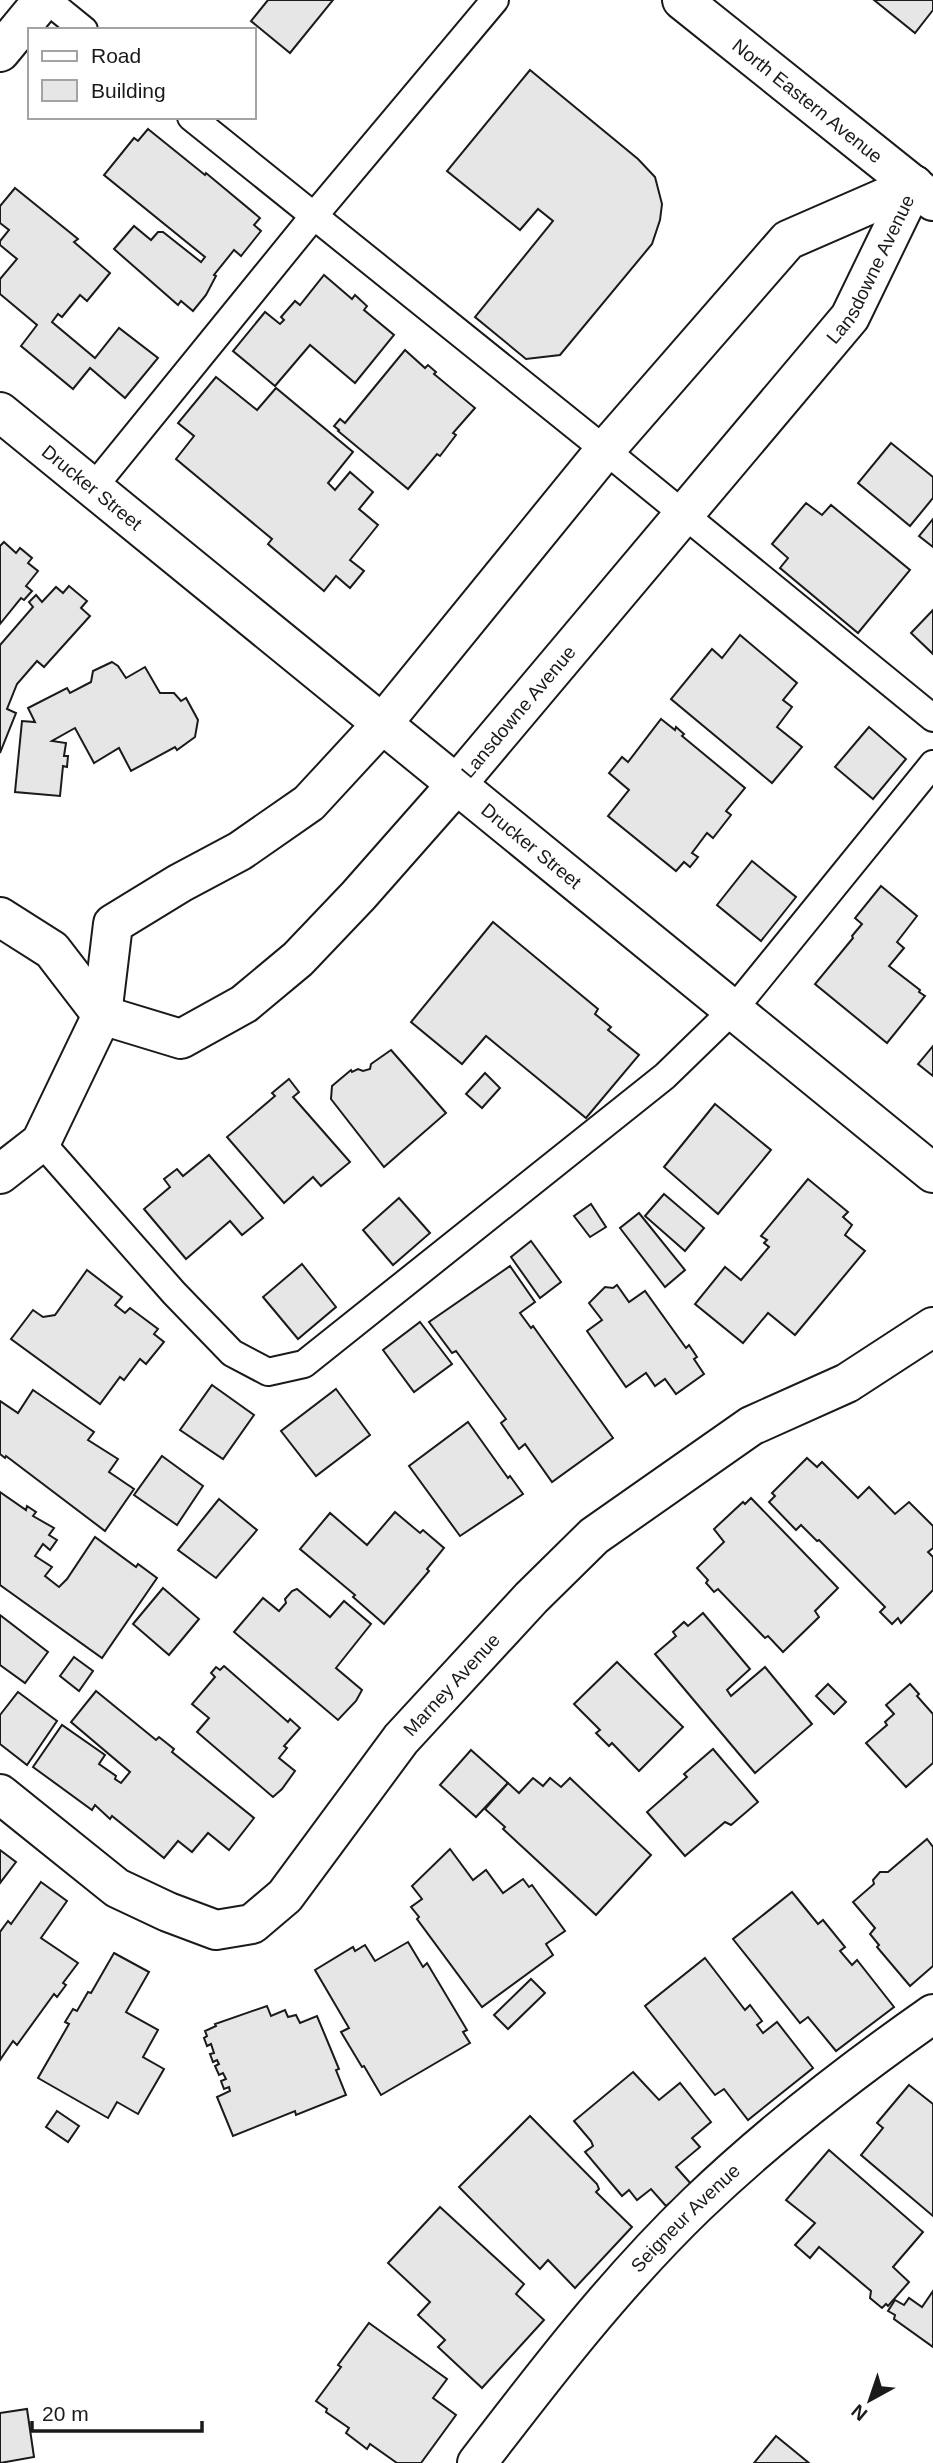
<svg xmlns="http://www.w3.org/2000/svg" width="933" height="2463" font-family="Arial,sans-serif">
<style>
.building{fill:#e6e6e6;stroke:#1a1a1a;stroke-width:2}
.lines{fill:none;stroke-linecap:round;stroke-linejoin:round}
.service-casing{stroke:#1a1a1a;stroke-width:30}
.minor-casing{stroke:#1a1a1a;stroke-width:42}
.secondary-casing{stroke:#1a1a1a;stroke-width:42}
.service{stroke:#fff;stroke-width:26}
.minor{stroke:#fff;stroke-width:38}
.secondary{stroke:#fff;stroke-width:38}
.labels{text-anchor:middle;stroke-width:5;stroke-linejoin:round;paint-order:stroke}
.street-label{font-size:19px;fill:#1a1a1a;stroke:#fff}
</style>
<rect width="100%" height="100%" fill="#fff"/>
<g class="building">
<path d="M268 0H333L290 53 251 21Z"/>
<path d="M874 0H933V10L915 33Z"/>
<path d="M530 70 638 159 655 177 662 204 660 220 652 244 560 355 526 359 475 317 553 221 538 209 520 230 447 171Z"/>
<path d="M148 129 205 175 206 173 260 218 254 225 261 231 241 256 234 250 214 275 216 276 206 295 193 311 181 301 178 305 114 249 134 226 151 240 158 232H163L201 262 205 257 104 175 134 138 138 141Z"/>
<path d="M15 188 78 239 74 242 110 273 87 301 80 295 62 317 58 314 52 322 95 358 119 328 158 358 125 398 90 368 73 389 21 346 37 325 0 294V279L17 259 0 245V241L9 230 0 223V206Z"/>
<path d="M324 275 352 299 355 295 367 306 364 310 394 335 355 383 310 345 275 386 233 351 265 312 280 324 284 320 281 317 295 301 300 305Z"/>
<path d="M405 350 425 368 428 365 436 372 434 374 475 408 453 433 456 435 440 456 437 454 408 489 338 431 339 430 334 426 340 419 345 423Z"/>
<path d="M216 377 257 410 276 388 353 452 328 483 335 490 350 472 373 492 359 509 378 525 350 560 364 571 350 588 336 576 324 591 268 544 272 539 176 459 194 436 178 423Z"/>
<path d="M891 443 933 477V498L910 526 858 483Z"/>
<path d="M806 503 822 515 831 505 910 570 858 633 780 568 788 558 772 544Z"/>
<path d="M933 519V547L919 536Z"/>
<path d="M4 542 16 553 20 548 32 558 28 563 38 571 26 586 32 591 24 600 21 598 0 624V546Z"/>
<path d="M69 586 87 601 81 608 90 616 44 667 37 661 17 684 7 709 16 713 0 753V645L33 607 29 602 36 595 42 602 56 587 63 593Z"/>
<path d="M933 610V654L911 633Z"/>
<path d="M740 635 797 683 783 700 792 707 777 727 802 747 772 783 671 699 712 649 722 658Z"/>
<path d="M112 662 118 666 126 678 145 667 160 693H174L181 701 186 698 198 720 195 737 177 750 175 747 131 771 119 748 94 763 75 728 52 741 66 743 64 756H68L67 767 63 766 60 796 15 792 22 721 35 722 28 708 67 688 70 693 91 682 93 671Z"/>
<path d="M661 719 675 730 676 727 684 734 682 736 745 788 726 811 731 815 713 838 707 833 692 853 698 857 690 867 684 862 676 871 608 816 629 790 609 773 622 757 628 762Z"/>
<path d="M869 727 906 759 873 799 835 767Z"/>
<path d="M752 861 796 897 761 941 717 905Z"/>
<path d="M881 886 917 916 897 942 904 948 889 966 920 990 919 992 925 996 887 1043 815 984 853 938 852 936 862 924 855 918Z"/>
<path d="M493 922 598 1009 595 1014 611 1027 608 1030 639 1055 586 1118 486 1036 462 1064 411 1022Z"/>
<path d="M933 1046V1076L918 1064Z"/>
<path d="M391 1050 446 1113 384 1167 331 1099 332 1086 351 1070 352 1072 358 1069 363 1071 370 1069 371 1064Z"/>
<path d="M485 1073 500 1088 482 1108 466 1094Z"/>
<path d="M289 1079 299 1092 293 1097 350 1162 321 1186 313 1177 284 1203 227 1137 275 1096 272 1093Z"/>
<path d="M715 1104 771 1150 718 1214 664 1167Z"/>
<path d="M209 1155 263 1218 242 1235 230 1221 186 1259 144 1209 170 1187 164 1179 177 1169 183 1176Z"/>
<path d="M808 1179 848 1212 843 1217 852 1225 845 1235 865 1251 795 1335 768 1313 743 1343 695 1304 725 1267 741 1280 769 1247 764 1243 767 1240 761 1236Z"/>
<path d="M664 1194 704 1228 685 1251 645 1216Z"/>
<path d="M399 1198 430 1233 393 1265 363 1230Z"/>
<path d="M591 1204 606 1227 590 1237 574 1216Z"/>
<path d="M639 1213 685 1270 665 1287 620 1228Z"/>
<path d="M531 1241 561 1282 540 1298 511 1257Z"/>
<path d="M302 1264 336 1307 298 1339 263 1297Z"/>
<path d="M510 1266 535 1302 520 1313 531 1328 533 1326 613 1438 552 1482 525 1444 519 1449 501 1423 506 1419 456 1351 452 1353 429 1322Z"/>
<path d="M87 1270 122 1297 115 1305 125 1313 130 1308 158 1329 154 1334 164 1342 146 1364 140 1359 124 1380 120 1377 100 1404 11 1339 33 1310 43 1317 55 1315Z"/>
<path d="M617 1285 629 1302 645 1291 686 1348 689 1345 697 1357 694 1359 704 1374 676 1394 665 1379 655 1386 646 1373 626 1387 587 1331 602 1320 589 1303 605 1287 613 1288Z"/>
<path d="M420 1322 452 1364 414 1392 383 1350Z"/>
<path d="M212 1385 254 1415 223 1459 180 1430Z"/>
<path d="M336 1389 370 1435 316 1476 281 1431Z"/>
<path d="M33 1390 94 1432 88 1440 118 1459 109 1472 134 1489 105 1531 6 1456 5 1458 0 1454V1401L18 1413Z"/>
<path d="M468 1422 508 1478 510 1476 523 1494 460 1536 409 1466Z"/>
<path d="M162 1456 203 1486 177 1525 134 1495Z"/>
<path d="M807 1458 817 1467 822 1462 858 1498 869 1487 895 1514 909 1502 933 1526V1548L928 1552 933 1557V1590L901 1623 898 1618 892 1624 880 1612 885 1607 819 1540 817 1541 801 1525 796 1530 769 1502 775 1496 772 1493Z"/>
<path d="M0 1492 26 1510 27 1506 36 1512 33 1516 54 1528 49 1535 57 1540 50 1550 43 1544 35 1556 52 1567 45 1576 59 1587 67 1579 95 1537 136 1567 138 1564 157 1578 102 1658 0 1585Z"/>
<path d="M751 1498 838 1588 815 1611 819 1617 783 1652 768 1636 765 1638 718 1589 714 1592 706 1583 708 1580 697 1568 724 1542 714 1529 743 1502 745 1504Z"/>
<path d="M219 1499 257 1530 216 1578 178 1550Z"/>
<path d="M395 1512 420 1533 423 1530 444 1548 427 1569 429 1571 384 1624 353 1597 355 1595 300 1549 330 1513 367 1545Z"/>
<path d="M163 1588 199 1619 169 1655 133 1624Z"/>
<path d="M297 1589 330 1617 344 1601 371 1624 336 1668 362 1690 356 1701 338 1720 234 1632 263 1598 279 1611 286 1603 285 1599 292 1591Z"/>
<path d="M703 1613 750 1669 727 1690 731 1696 765 1667 812 1724 755 1773 655 1654 676 1636 673 1632 684 1622 688 1626Z"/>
<path d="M0 1615 48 1652 25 1683 0 1665Z"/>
<path d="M74 1657 93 1671 79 1691 60 1676Z"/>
<path d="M617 1662 683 1727 639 1771 612 1743 609 1746 596 1733 600 1730 574 1704Z"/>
<path d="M224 1666 288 1722 290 1719 300 1728 284 1746 287 1748 279 1758 295 1771 282 1789 273 1797 197 1732 209 1718 192 1704 215 1677 211 1673 216 1667 220 1670Z"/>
<path d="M828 1684 846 1702 834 1714 816 1696Z"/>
<path d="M910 1684 919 1694 917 1696 933 1714V1763L906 1787 866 1743 887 1725 885 1722 894 1714 886 1705Z"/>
<path d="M96 1691 156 1740 159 1737 174 1749 172 1752 254 1818 229 1850 208 1833 192 1852 178 1841 164 1858 112 1816 110 1819 95 1805 92 1810 33 1767 62 1725 105 1755 99 1764 116 1776 115 1779 121 1783 130 1772 71 1722Z"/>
<path d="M18 1692 57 1721 27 1765 0 1744V1715Z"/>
<path d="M713 1749 758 1802 731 1825 725 1822 685 1856 647 1812 687 1777 684 1774Z"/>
<path d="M471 1750 508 1783 476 1817 440 1785Z"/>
<path d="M533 1778 543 1786 550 1778 561 1787 570 1778 651 1855 596 1915 503 1829 505 1827 485 1809 508 1783 519 1793Z"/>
<path d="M927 1839 933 1847V1966L910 1986 877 1947 879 1945 870 1934 875 1928 853 1902 874 1884 873 1880 880 1872H888Z"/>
<path d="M450 1849 473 1880 486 1870 503 1893 523 1879 529 1887 532 1885 565 1931 546 1944 553 1955 482 2007 417 1919 419 1917 411 1907 422 1899 412 1886Z"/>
<path d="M0 1850 16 1862 0 1883Z"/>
<path d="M41 1882 67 1901 41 1938 78 1963 63 1983 66 1985 57 1997 54 1994 17 2045 13 2041 0 2060V1932L8 1921 11 1924Z"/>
<path d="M792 1892 818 1924 823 1920 845 1947 840 1951 852 1965 857 1960 894 2007 836 2051 808 2017 800 2023 733 1939Z"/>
<path d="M408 1942 423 1967 427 1963 467 2030 463 2032 470 2043 381 2095 364 2066 362 2067 341 2032 349 2028 315 1970 353 1947 355 1951 365 1945 375 1961Z"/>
<path d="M114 1953 149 1972 126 2012 158 2030 143 2057 164 2069 138 2114 117 2102 108 2118 38 2078 69 2024 65 2022 73 2009 77 2011 88 1992 91 1993Z"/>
<path d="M705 1958 745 2010 750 2005 762 2021 757 2025 763 2033 777 2022 813 2068 748 2120 724 2089 715 2095 645 2006Z"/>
<path d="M531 1979 545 1993 508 2029 494 2015Z"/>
<path d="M267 2006 271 2016 285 2010 288 2017 296 2015 300 2023 317 2016 339 2069 336 2070 346 2095 296 2115 295 2111 233 2136 217 2097 230 2091 229 2087 224 2089 221 2081 226 2079 223 2073 219 2075 215 2066 219 2064 217 2060 213 2062 210 2054 214 2053 211 2044 207 2046 204 2038 207 2036 205 2031 216 2026 215 2024Z"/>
<path d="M633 2072 659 2100 680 2083 711 2122 692 2138 700 2147 676 2167 692 2185 666 2206 651 2189 637 2200 629 2190 622 2196 585 2152 593 2146 591 2141 574 2121Z"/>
<path d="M909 2085 933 2104V2216L861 2155 883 2128 877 2123Z"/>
<path d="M57 2111 79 2126 68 2142 46 2127Z"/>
<path d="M530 2116 597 2184 599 2189 596 2192 632 2227 575 2288 548 2260 540 2269 459 2187Z"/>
<path d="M829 2150 923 2232 893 2267 909 2282 888 2306 886 2304 882 2308 870 2298 871 2291 819 2247 810 2258 795 2245 815 2223 786 2200Z"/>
<path d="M440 2207 524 2284 516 2294 544 2320 482 2388 438 2347 445 2340 418 2315 430 2302 388 2263Z"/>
<path d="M933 2291V2347L894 2319 895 2315 888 2311 895 2300 904 2305 909 2298 922 2307Z"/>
<path d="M369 2323 447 2379 433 2398 456 2415 421 2463H397L370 2444 367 2449 346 2433 349 2428 326 2412 327 2409 316 2401 341 2367 338 2365Z"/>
<path d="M27 2409 34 2457 0 2463V2413Z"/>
<path d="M776 2436 809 2463H754Z"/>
</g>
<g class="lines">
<defs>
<g id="service">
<path d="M47 0 84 30"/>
<path d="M191 117 605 450 933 718"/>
<path d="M92 489 313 217 495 0"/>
<path d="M41 1142 174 1293 232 1353 268 1372 304 1364 665 1076 734 1009 933 764"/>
</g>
<g id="minor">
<path d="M0 52 43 0"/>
<path id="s1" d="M0 412 933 1173"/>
<path id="s2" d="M0 917 52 950 102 1015 181 1039 244 1004 298 959 358 896 456 785 850 317 914 185"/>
<path d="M0 1174 41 1142 102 1015 113 924 180 883 240 851 309 803 382 724 605 450 788 240 914 185"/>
<path id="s3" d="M0 1794 117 1888 168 1912 216 1930 252 1924 285 1896 401 1739 531 1598 594 1536 751 1426 847 1383 933 1327"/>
<path id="s4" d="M477 2463C546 2373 615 2283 697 2204 770 2134 850 2072 933 2014"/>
</g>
<g id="secondary">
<path id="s5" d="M682 0 933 201"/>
</g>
</defs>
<use href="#service" class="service-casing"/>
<use href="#minor" class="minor-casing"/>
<use href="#secondary" class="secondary-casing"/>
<use href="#service" class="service"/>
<use href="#minor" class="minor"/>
<use href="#secondary" class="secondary"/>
</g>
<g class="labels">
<g class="street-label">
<text dy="7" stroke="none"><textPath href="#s5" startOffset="161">North Eastern Avenue</textPath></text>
<text dy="7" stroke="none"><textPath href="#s2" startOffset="1267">Lansdowne Avenue</textPath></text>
<text dy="7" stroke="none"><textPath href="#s1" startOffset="119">Drucker Street</textPath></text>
<text dy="7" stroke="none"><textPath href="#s2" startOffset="700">Lansdowne Avenue</textPath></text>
<text dy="7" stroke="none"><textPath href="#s1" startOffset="686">Drucker Street</textPath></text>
<text dy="7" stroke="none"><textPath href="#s3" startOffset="607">Marney Avenue</textPath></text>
<text dy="7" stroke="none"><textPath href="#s4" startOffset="322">Seigneur Avenue</textPath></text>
</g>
</g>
<rect x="28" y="28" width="228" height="91" fill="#ffffff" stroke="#a3a3a3" stroke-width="2"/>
<rect x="42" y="51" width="35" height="10" fill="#ffffff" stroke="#a3a3a3" stroke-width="2"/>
<text x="91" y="63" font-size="21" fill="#1a1a1a">Road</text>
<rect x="42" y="80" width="35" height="21" fill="#e6e6e6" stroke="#a3a3a3" stroke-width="2"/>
<text x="91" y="98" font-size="21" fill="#1a1a1a">Building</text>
<g transform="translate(870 2400) rotate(220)" stroke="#ffffff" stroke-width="5" paint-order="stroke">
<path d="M0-5L12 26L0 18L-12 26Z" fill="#1a1a1a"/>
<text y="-10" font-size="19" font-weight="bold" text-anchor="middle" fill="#1a1a1a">N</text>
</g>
<path d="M32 2421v10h170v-10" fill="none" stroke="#1a1a1a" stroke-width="3.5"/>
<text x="42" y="2421" font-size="21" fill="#1a1a1a" stroke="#ffffff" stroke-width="5" paint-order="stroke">20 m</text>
</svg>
